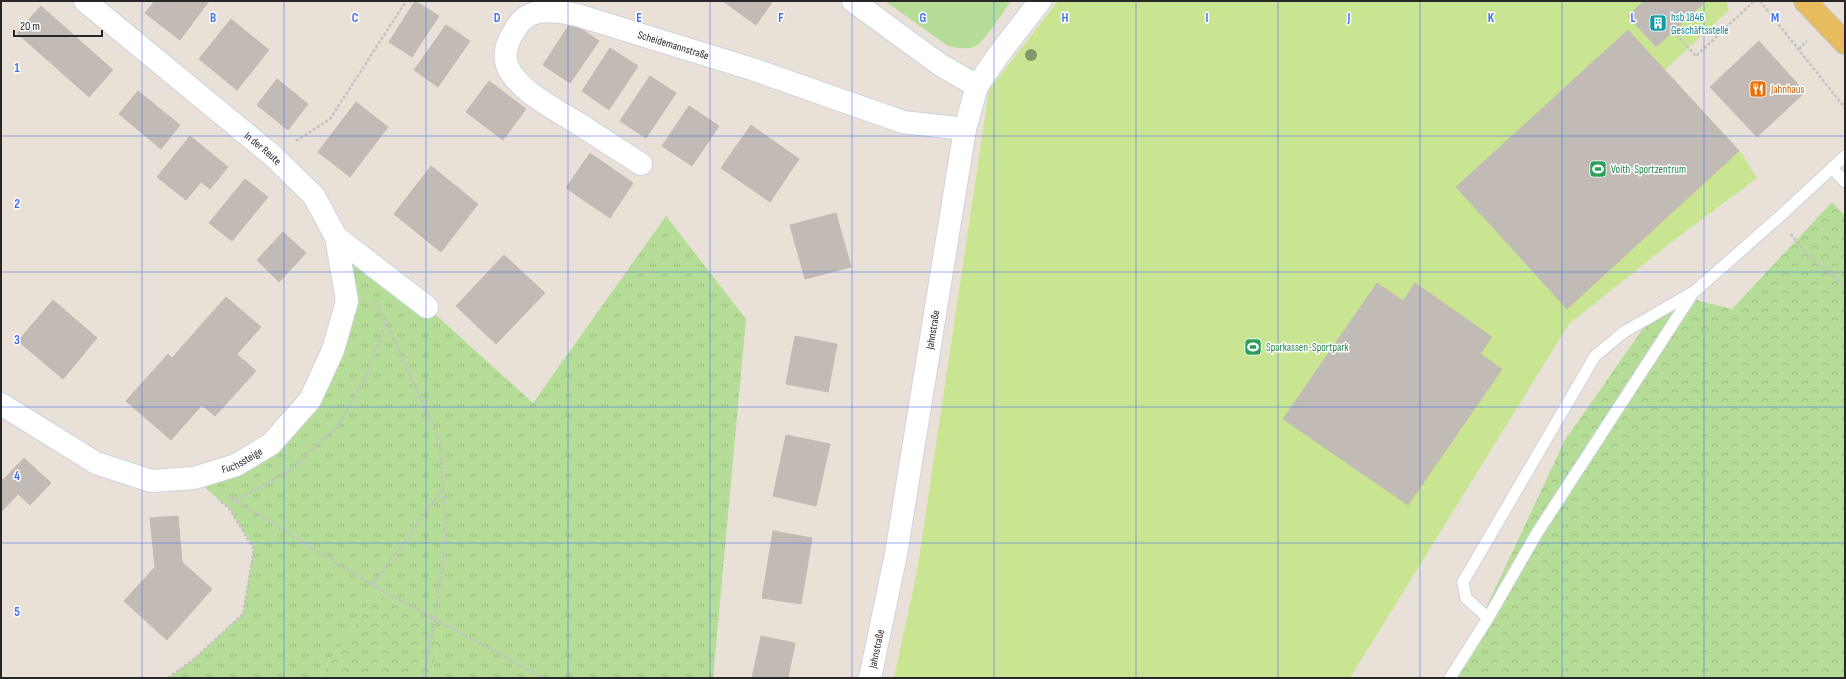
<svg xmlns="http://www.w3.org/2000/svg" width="1846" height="679" font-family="'Sofia Sans Condensed',sans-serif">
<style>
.grass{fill:url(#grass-tufts)}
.forest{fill:url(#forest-crowns)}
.park{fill:#b5dd97}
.pitch{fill:#cae592}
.building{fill:#c1bab5;stroke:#c4bcb2}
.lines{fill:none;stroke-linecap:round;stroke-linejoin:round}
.lane-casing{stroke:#ced3df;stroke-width:13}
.street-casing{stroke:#ced3df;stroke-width:24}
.primary-casing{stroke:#c3c3c3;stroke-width:24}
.path{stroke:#c3c3c3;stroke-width:2.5;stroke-dasharray:3 2;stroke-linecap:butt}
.lane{stroke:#fff;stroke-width:11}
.street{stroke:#fff;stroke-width:22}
.primary{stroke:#e8bb5e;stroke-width:22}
.tree{fill:#839871}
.grid{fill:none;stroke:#3e70f0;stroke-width:1;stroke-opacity:0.55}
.labels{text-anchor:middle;stroke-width:3;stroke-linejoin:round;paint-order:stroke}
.culture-label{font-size:11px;fill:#0d838f;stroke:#fff;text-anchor:start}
.street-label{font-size:11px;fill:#272727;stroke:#fff}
.food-label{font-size:11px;fill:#c56008;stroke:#fff;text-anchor:start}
.leisure-label{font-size:11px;fill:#27864d;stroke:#fff;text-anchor:start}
.grid-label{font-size:13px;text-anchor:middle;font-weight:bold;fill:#3e70f0;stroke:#fff;stroke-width:3;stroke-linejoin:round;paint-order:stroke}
</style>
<defs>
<pattern id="grass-tufts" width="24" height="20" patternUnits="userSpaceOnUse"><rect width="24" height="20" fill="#b5dd97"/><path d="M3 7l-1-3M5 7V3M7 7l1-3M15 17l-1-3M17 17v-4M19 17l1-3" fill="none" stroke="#9cbe82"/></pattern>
<pattern id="forest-crowns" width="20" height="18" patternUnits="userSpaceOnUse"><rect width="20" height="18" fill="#b5dd97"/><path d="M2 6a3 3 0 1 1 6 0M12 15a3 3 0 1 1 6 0" fill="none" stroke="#9cbe82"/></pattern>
</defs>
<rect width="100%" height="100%" fill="#e9e0d8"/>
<path class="grass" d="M666 216 746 319 713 678H430L443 628 376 593 319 678H168L194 659 243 614 254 548 229 508 194 478 236 465 310 400 347 301 336 237 427 307 533 403Z"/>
<g class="forest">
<path d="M1832 202 1845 216V678H1453L1565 440 1642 330 1684 297 1732 309Z"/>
<path d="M376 593 443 628 430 678H319Z"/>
</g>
<path class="park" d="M885 1H1011C1005 10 983 42 976 46 966 50 957 48 948 46Z"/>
<path class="pitch" d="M1058 1H1726L1729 10 1665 70 1740 151 1757 178 1674 240 1569 324 1350 678H894L917 572 989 90Z"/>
<g class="building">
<path d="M155 1H209L180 40 145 13Z"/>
<path d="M415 1 439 16 412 57 389 42Z"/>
<path d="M723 1H773L756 25Z"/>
<path d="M1644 1H1706L1656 47 1628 16Z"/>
<path d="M41 6 77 38 53 65 17 33Z"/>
<path d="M231 19 269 50 237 90 199 59Z"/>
<path d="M571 22 599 41 570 83 543 65Z"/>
<path d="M446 25 470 41 438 87 414 70Z"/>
<path d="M1628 30 1739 151 1567 309 1456 187Z"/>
<path d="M77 38 113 70 89 97 53 65Z"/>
<path d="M1759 41 1805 92 1757 137 1710 87Z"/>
<path d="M610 48 638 66 609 110 582 91Z"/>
<path d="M650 76 676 93 646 138 620 121Z"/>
<path d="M277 79 308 104 288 130 257 105Z"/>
<path d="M489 81 526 109 503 140 466 112Z"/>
<path d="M138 91 180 125 161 149 119 114Z"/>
<path d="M356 102 388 127 350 177 318 152Z"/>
<path d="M689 106 719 126 692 166 662 146Z"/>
<path d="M751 125 799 159 770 202 721 168Z"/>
<path d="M190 136 228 167 210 189 201 182 186 200 157 177Z"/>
<path d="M590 153 633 183 610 218 566 188Z"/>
<path d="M431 166 478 204 441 252 394 214Z"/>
<path d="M245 179 268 197 232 241 209 223Z"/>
<path d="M836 213 851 267 805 279 790 225Z"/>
<path d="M283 232 306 253 279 282 257 260Z"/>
<path d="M504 255 545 293 496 344 456 306Z"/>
<path d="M1377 283 1403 301 1415 283 1492 337 1480 354 1502 369 1408 505 1283 419Z"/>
<path d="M226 297 261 327 237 354 202 324Z"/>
<path d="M53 300 97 338 63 379 18 341Z"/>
<path d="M202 324 256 371 215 416 202 405 171 440 126 401 168 354 172 358Z"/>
<path d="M795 336 837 344 828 392 786 384Z"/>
<path d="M786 435 830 444 816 506 773 496Z"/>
<path d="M24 458 51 483 30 505 18 494 1 512V478L3 480Z"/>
<path d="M178 516 182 562 212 589 167 640 124 601 155 567 150 518Z"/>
<path d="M773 531 812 538 801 604 762 598Z"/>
<path d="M761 636 795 643 788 678H752Z"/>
</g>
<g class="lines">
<defs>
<g id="lane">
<path d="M1832 168 1845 182"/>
<path d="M1488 618 1466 598 1463 582 1595 356 1624 332 1695 291 1778 218 1845 156"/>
<path d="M1450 678 1488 618 1537 533 1693 293"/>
</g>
<g id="street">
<path id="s1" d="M85 1 273 156 314 196 336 237 427 307"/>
<path d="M853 1 939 64 977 86"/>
<path id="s2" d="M641 164C621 151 600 138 579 124 557 110 517 91 507 65 502 51 510 37 518 25 531 6 558 11 577 15L752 69 903 122 965 129"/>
<path id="s3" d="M1 404 96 463 151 481 194 478 236 465 271 444 310 400 333 350 347 301 336 237"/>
<path id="s4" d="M870 678 896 554 965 129 977 86 999 54 1040 1"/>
</g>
<path id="primary" d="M1805 1 1845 43"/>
</defs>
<use href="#lane" class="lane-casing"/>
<use href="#street" class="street-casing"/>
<use href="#primary" class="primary-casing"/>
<g class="path">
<path d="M1760 1 1845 108"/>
<path d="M1673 31 1696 56 1754 1"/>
<path d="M1799 49 1807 41"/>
<path d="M296 141 330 119 406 1"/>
<path d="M1791 234 1808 256 1845 286"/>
<path d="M374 301 386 322 440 442 446 538 435 618 423 678"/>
<path d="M228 496 372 585 543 678"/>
<path d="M236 500 290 470 336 428 365 379 386 323"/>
<path d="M372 585 443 489"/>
<path d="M168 678 194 659 243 614 254 549 229 508 218 499"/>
</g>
<use href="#lane" class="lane"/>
<use href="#street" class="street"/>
<use href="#primary" class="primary"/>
</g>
<circle class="tree" cx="1031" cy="55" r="6"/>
<path class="grid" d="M142 1V678M284 1V678M426 1V678M568 1V678M710 1V678M852 1V678M994 1V678M1136 1V678M1278 1V678M1420 1V678M1562 1V678M1704 1V678M1 136H1845M1 272H1845M1 407H1845M1 543H1845"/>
<defs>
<symbol id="building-square" viewBox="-11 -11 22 22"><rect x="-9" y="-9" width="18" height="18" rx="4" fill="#0f9aa8" stroke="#fff"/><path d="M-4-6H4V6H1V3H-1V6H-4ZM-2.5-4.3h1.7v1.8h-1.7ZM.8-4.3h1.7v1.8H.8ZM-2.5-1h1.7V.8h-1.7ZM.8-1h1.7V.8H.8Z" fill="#fff"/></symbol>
<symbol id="restaurant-square" viewBox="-11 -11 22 22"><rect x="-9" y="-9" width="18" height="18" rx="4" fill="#e8710a" stroke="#fff"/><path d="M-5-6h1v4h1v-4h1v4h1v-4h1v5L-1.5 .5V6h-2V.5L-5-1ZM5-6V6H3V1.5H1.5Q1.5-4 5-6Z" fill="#fff"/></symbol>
<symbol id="stadium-square" viewBox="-11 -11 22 22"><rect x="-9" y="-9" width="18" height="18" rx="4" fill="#2e9e5b" stroke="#fff"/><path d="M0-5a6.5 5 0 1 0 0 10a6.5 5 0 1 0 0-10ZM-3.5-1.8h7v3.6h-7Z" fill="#fff"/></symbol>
</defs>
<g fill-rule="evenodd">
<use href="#building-square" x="1648" y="13" width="20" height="20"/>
<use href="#restaurant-square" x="1748" y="79" width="20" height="20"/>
<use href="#stadium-square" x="1588" y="159" width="20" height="20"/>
<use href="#stadium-square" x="1243" y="337" width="20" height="20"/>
</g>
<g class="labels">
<g class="culture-label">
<text x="1671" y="21">hsb 1846<tspan x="1671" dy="13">Geschäftsstelle</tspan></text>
</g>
<g class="street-label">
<text dy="4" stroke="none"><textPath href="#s2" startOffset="376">Scheidemannstraße</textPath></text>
<text dy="4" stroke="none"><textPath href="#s1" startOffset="231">In der Reute</textPath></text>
<text dy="4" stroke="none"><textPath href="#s4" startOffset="354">Jahnstraße</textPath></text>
<text dy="4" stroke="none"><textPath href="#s3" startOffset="264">Fuchssteige</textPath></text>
<text dy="4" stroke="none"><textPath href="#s4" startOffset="30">Jahnstraße</textPath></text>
</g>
<g class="food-label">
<text x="1771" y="93">Jahnhaus</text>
</g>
<g class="leisure-label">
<text x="1611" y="173">Voith-Sportzentrum</text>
<text x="1266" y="351">Sparkassen-Sportpark</text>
</g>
</g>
<g class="grid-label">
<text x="213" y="22">B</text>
<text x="355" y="22">C</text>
<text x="497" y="22">D</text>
<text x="639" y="22">E</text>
<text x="781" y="22">F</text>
<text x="923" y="22">G</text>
<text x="1065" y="22">H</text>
<text x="1207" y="22">I</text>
<text x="1349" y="22">J</text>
<text x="1491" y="22">K</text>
<text x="1633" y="22">L</text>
<text x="1775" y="22">M</text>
<text x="17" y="72">1</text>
<text x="17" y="208">2</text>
<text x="17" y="344">3</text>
<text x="17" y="480">4</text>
<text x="17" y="616">5</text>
</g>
<rect width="1846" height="679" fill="none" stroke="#272727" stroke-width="4"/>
<path d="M14 30v6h88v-6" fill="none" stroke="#272727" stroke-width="2"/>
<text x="20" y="30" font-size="12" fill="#272727" stroke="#ffffff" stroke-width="3" paint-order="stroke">20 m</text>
</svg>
